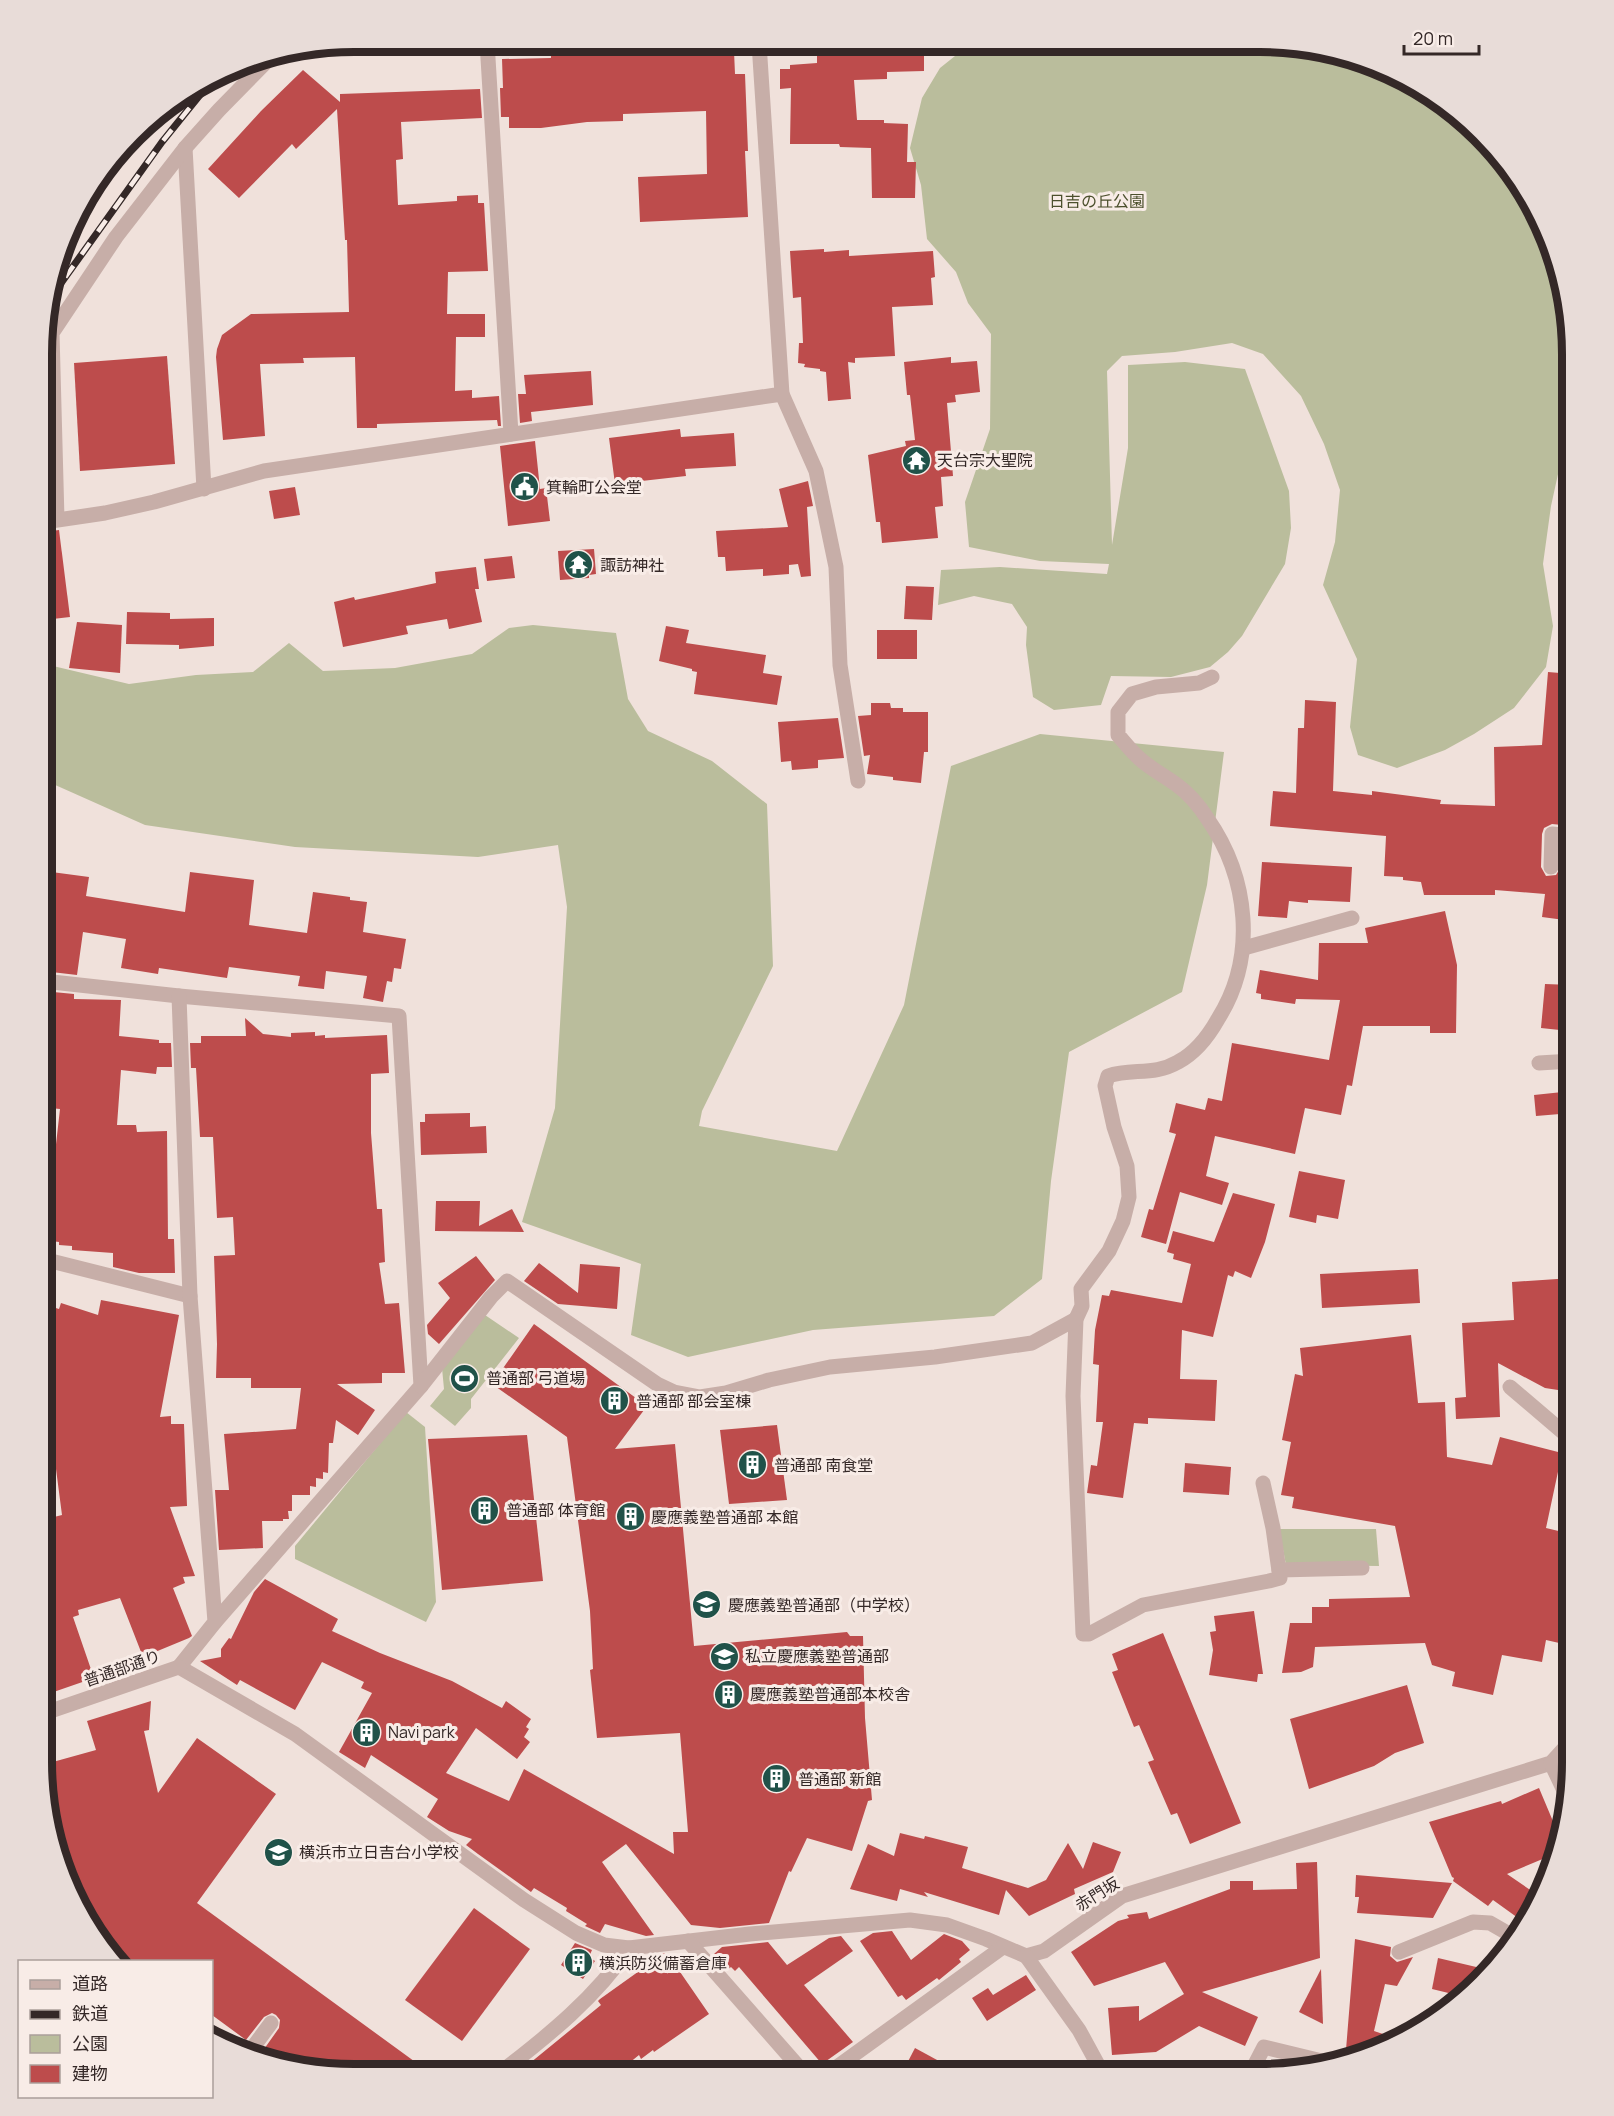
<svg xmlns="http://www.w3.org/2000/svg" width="1614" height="2116" font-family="Manrope,'Noto Sans JP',sans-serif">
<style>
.green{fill:#babd9c}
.building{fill:#bd4c4c}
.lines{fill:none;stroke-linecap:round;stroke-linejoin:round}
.minor{stroke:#c7aea8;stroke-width:15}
.rail-casing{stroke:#342827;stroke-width:7}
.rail{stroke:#f8ece7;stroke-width:4.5;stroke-dasharray:14;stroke-linecap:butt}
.labels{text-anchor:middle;stroke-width:6;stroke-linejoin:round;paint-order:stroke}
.park-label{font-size:16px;fill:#4c502d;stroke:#f8ece7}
.poi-label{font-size:16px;fill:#342827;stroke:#f8ece7;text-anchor:start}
.street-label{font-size:16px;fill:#342827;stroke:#f8ece7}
.rim{fill:none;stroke:#342827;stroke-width:8}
</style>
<rect width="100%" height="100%" fill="#f0e1db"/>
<g class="green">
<path d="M970 44 1301 45 1379 66 1433 95 1495 149 1540 216 1561 274 1572 354V419L1569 424 1551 506 1543 564 1553 626 1546 667 1514 708 1474 734 1445 750 1397 768 1358 755 1350 727 1357 659 1323 585 1335 542 1340 490 1324 444 1301 396 1263 354 1232 343 1175 352 1122 356 1107 371 1112 545 1128 448V365L1185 362 1245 369 1289 491 1291 528 1285 564 1242 636 1228 652 1210 667 1171 677 1111 676 1101 705 1054 710 1033 697 1026 645 1027 627 1012 604 974 596 938 605 941 570 1000 567 1107 574 1109 564 1040 561 969 547 965 502 990 429 991 334 968 303 956 272 927 239 921 185 910 148 922 98 940 68Z"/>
<path d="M533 625 616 633 628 699 648 731 712 761 767 804 773 966 702 1111 699 1126 837 1151 904 1005 951 766 1040 734 1224 752 1207 885 1182 992 1069 1052 1051 1181 1042 1279 994 1316 813 1330 688 1357 631 1335 641 1264 522 1222 555 1108 567 907 558 845 478 857 295 847 145 825 44 780V661L53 666 129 684 196 675 253 672 289 643 323 671 395 668 472 654 509 628Z"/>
<path d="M485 1315 519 1338 471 1399V1408L455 1426 430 1406 444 1389 442 1368Z"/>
<path d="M406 1412 425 1427 436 1602 426 1622 295 1559V1546Z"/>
<path d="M1279 1529H1376L1379 1566 1286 1565Z"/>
</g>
<g class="building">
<path d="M870 43 924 44V71L887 72V79L854 80 857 120H884V123L908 124 907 162H916L915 198H872L871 148 840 147 839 144H790L791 88 780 89V69H790V65L817 63V50L870 47Z"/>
<path d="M619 49V54L734 51 735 74H745L748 151H745L748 217 640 222 638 177 707 174 706 111 623 114V121L587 122 541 128H509V117H501L500 88H503L502 59 551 58V54L590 53V50Z"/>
<path d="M303 70 340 102V94L480 89 482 118 401 122 403 159 396 160 398 205 457 201V196L478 195V203H484L488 271 448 272 447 314H485V337H456L455 391 472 390V398L499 396 501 426H498L497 420 377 424V428H357L355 357 303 358 304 363 260 364 265 436 223 440 216 357 217 349 222 335 251 314 349 312 347 240H345L337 109 296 149 292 144 239 198 208 169 261 111Z"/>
<path d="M824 249V252L849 250V256L933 251 935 277 931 278 933 305 892 307 895 356 855 358V363L848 362 851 399 828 401 826 372 820 371V369L804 367 805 364 798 363 799 343H803L801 297 793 298 790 251Z"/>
<path d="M167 356 175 464 80 471 74 363Z"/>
<path d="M951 357V363L977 361 980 392 955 395 956 402 947 403 953 476 941 477 943 506 935 507 938 538 882 543 880 522H876L868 455 906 446 905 441 915 440 910 395H907L904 362Z"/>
<path d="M591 371 593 405 531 412 532 421 520 423 518 394H526L524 375Z"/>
<path d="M680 429 681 437 734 433 736 466 685 469 686 476 615 484 609 438Z"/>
<path d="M535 441 540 489 546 488 550 521 508 526 500 446Z"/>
<path d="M808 481 813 506 807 507 811 576 801 577 798 564 789 565V574L763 576V569L726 571 725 557H718L716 531 788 527 779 489Z"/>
<path d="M295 487 300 515 274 519 269 491Z"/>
<path d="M59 530 70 617 44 620V532Z"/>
<path d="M594 549 596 574 589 575V578L560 580 558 551Z"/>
<path d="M512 556 515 578 487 581 484 559Z"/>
<path d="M476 567 479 589H475L482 622 449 629 447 619 406 626 408 634 343 647 334 602 354 597 355 600 436 583 435 572Z"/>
<path d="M906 586 934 587 932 620 904 619Z"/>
<path d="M127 612 170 613V619L214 618V646L179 649V645L126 644Z"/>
<path d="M77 622 122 625 120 673 69 668Z"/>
<path d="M666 626 689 630 686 643 766 655 763 673 782 676 777 705 694 694 697 672 692 671V669L659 661Z"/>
<rect x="877" y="630" width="40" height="29"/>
<path d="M1548 672 1572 674V826L1552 824 1544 828 1542 834 1541 867 1546 876 1556 875 1561 867V845L1572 846V921L1542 917 1545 894 1495 890V895H1424L1421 882 1403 880V877L1384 876 1386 836 1270 826 1273 791 1296 793 1298 728H1304L1305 700 1336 702 1333 791 1372 795V791L1441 800 1440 804 1495 806 1494 747 1542 745Z"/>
<path d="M871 703H890L891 708H903V712H928V752H924L921 783 893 780V777L867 774 870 755 864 756 858 716 871 715Z"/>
<path d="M838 718 844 758 818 760V768L792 770 791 761 781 762 778 722Z"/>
<path d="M1262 862 1352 867 1350 902 1308 900V903L1289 901 1287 918 1258 916Z"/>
<path d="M44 871 89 877 86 896 185 912 190 872 254 880 249 925 307 933 313 892 350 897V900L367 902 363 932 406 939 401 969 394 968 392 982 387 981 383 1002 363 998 367 976 326 971 324 989 298 986 300 976 229 967 227 978 159 968 158 974 121 968 126 939 83 932 77 975 43 971Z"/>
<path d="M1445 911 1457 965 1456 1033H1430V1026H1363L1352 1086 1347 1085 1341 1115 1305 1108 1295 1154 1215 1136 1206 1176 1229 1183 1222 1205 1180 1192 1166 1244 1141 1237 1149 1209 1153 1210 1176 1134 1169 1132 1176 1103 1205 1110 1208 1098 1222 1101 1232 1043 1329 1060 1340 1000 1296 999 1295 1004 1261 999V994L1256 993 1260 970 1318 980 1319 943H1368L1365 928Z"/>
<path d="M1545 984 1572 985 1569 1031 1541 1028Z"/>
<path d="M43 991 74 994V999L121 1000 119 1036 159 1040V1043H171L172 1067H157L156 1074 121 1070 117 1125H136L137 1132 167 1131 168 1239H174L175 1273H139L113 1267V1253L72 1250V1246L59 1245V1242L43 1240V1153H55L60 1109 50 1108V1105L43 1104Z"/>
<path d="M245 1018 263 1034 291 1037V1033L315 1032V1036L325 1035V1038L387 1035 389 1073 371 1074V1133L377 1209H382L385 1262 379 1263 385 1304 399 1303 405 1373H382V1383L337 1384 375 1410 358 1435 336 1420 333 1443H329L328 1473 323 1472V1479L316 1478V1487L310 1486V1495H292V1511H288L289 1519H283V1521H262L263 1548 219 1550 215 1490H229L224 1434 296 1429 301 1388H251V1378H216L217 1344 214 1256 235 1255 233 1217 217 1218 213 1137H200L196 1068H191L190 1043H201V1036H246Z"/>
<path d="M1572 1091V1113L1536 1116 1534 1095Z"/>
<path d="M470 1113V1127L486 1126 487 1153 421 1155 420 1122H425V1114Z"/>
<path d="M1299 1171 1345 1180 1338 1219 1317 1215 1316 1223 1289 1217Z"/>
<path d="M1233 1193 1275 1204 1265 1242 1251 1278 1235 1271 1233 1277 1228 1275 1213 1337 1182 1330 1180 1379 1217 1380 1215 1421 1148 1418V1424L1134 1423 1123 1498 1087 1493 1091 1465 1097 1466 1103 1422H1096L1099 1365 1093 1364 1095 1330 1102 1295 1109 1296 1111 1290 1182 1303 1191 1264 1173 1259 1174 1254 1167 1252 1173 1231 1214 1242Z"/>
<path d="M436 1201H480L479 1226 512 1209 524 1232 435 1231Z"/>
<path d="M476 1256 495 1280 439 1344 428 1334 427 1325 450 1298 438 1283Z"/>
<path d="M539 1263 578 1293 580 1264 620 1267 617 1309 558 1304 524 1281Z"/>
<path d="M1418 1269 1420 1303 1322 1308 1320 1274Z"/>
<path d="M1572 1278 1571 1392 1545 1388 1498 1363 1500 1417 1456 1419 1455 1398 1466 1397 1462 1323 1514 1320 1512 1282Z"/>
<path d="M101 1300 179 1315 160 1417 171 1416V1424H184L187 1506 170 1507 195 1576 183 1577 185 1583 173 1588 192 1636 189 1638 143 1657 120 1598 78 1610 79 1615 73 1617 94 1678 42 1696V1520L62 1515 56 1469 43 1471V1304L59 1309 61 1303 98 1315Z"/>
<path d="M534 1324 647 1406 615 1449 675 1444 694 1646 847 1632 850 1636H863L865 1718 872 1800 868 1801 852 1851 807 1838 791 1872 789 1871 769 1923 720 1928 691 1925 626 1844 602 1862 654 1935 646 1936 605 1924 600 1933 585 1926 587 1924 566 1911 567 1908 534 1888 531 1892 478 1854 466 1845 472 1839 449 1831 427 1817 438 1799 371 1755 365 1768 339 1752 372 1693 361 1688 364 1682 322 1662 295 1710 240 1680 237 1685 200 1661 221 1657V1649L229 1638 231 1639 254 1592 265 1579 338 1619 332 1631 380 1653 452 1681 502 1708 506 1701 531 1719 526 1727 529 1729 524 1737 530 1742 517 1759 476 1728 446 1773 509 1801 524 1769 674 1854 673 1832H688L680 1733 597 1738 590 1670 593 1669 590 1611 567 1437 492 1384Z"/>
<path d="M1411 1335 1418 1403 1445 1402 1447 1457 1492 1465 1500 1437 1562 1453 1546 1528 1571 1534V1632L1568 1645 1546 1640 1542 1662 1502 1655 1493 1695 1452 1686 1455 1672 1432 1665 1425 1643 1315 1647 1313 1667 1301 1672 1282 1673 1290 1623H1312V1607H1329V1599L1410 1597 1395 1526 1292 1508 1294 1497 1281 1495 1291 1442 1282 1440 1295 1374 1303 1376 1300 1348Z"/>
<path d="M777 1425 787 1500 729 1504 720 1430Z"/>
<path d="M527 1435 543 1581 442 1590 428 1439Z"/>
<path d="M1185 1463 1231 1467 1229 1495 1183 1492Z"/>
<path d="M1254 1611 1263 1674H1258L1257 1682 1209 1675 1213 1650 1210 1632 1216 1631 1214 1616Z"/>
<path d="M1163 1633 1241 1823 1190 1844 1177 1813 1171 1815 1148 1762 1154 1760 1139 1725 1134 1727 1112 1672 1118 1670 1112 1654Z"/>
<path d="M1407 1685 1424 1743 1395 1753 1374 1766 1309 1789 1290 1719Z"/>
<path d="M151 1701 149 1730 144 1731 158 1793 197 1738 276 1794 197 1903 429 2072 314 2071 274 2061 262 2052 279 2028 280 2020 276 2015 272 2013 264 2017 246 2040 212 2015V1962H115L74 1900 53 1842 42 1765 96 1750 87 1721Z"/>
<path d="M1539 1788 1560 1838 1557 1853 1507 1874 1539 1896 1525 1923 1493 1900 1488 1906 1453 1881 1454 1878 1452 1877 1429 1822 1501 1801 1502 1804Z"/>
<path d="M900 1833 924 1839 925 1836 968 1847 962 1868 1028 1888 1046 1880 1068 1843 1083 1869 1093 1842 1121 1852 1113 1872 1074 1889 1075 1894 1029 1916 1006 1890 999 1915 924 1892 928 1897 900 1889 897 1901 850 1889 868 1844 894 1856Z"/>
<path d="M1317 1862 1320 1958 1202 1992 1258 2017 1245 2046 1199 2026 1156 2052 1112 2055 1108 2008 1139 2006V2021L1184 1994 1165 1962 1094 1986 1071 1952 1118 1921 1129 1918 1127 1915 1147 1912 1149 1919 1230 1889V1881H1253V1890L1297 1889 1296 1863Z"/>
<path d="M1356 1875 1452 1883 1433 1918 1357 1913 1359 1897H1355Z"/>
<path d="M474 1908 530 1949 462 2041 405 2000Z"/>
<path d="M892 1931 911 1960 944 1934 962 1941 970 1950 959 1959 961 1962 939 1980 937 1978 906 2000 902 1995 898 1997 860 1941 873 1933Z"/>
<path d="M841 1936 853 1951 804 1985 853 2042 822 2064 739 1967 735 1971 731 1967 727 1970 714 1954 722 1947 768 1942 787 1965 829 1938Z"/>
<path d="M1355 1939 1391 1947 1390 1956 1397 1962 1413 1957 1397 1986 1385 1984 1374 2031 1401 2040 1345 2062Z"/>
<path d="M575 1943 592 1950 589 1957 595 1961 583 1979 561 1965Z"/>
<path d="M667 1953 709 2014 654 2052 653 2050 641 2059 639 2055 618 2072H519L601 2005 598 2001 600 1999 642 1969 639 1964 652 1955Z"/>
<path d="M1438 1958 1489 1970 1465 1997 1432 1989Z"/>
<path d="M1321 1969 1323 2024 1299 2012Z"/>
<path d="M1026 1975 1036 1990 987 2021 972 1998 988 1988 993 1995Z"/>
<path d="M915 2048 961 2073H902Z"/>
</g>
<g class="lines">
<g class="minor">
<path d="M487 42 511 434"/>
<path d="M185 148 204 489"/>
<path d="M782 394 816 471 836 567 840 665 858 781"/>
<path d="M57 519 52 333 116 237 185 148 219 110 272 56"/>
<path d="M44 522 105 513 154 502 264 471 782 394 759 43"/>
<path d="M1212 677 1199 683 1156 687 1132 694 1118 712V735C1125 743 1132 752 1140 759 1151 769 1165 776 1177 785 1188 793 1200 807 1207 818 1249 878 1257 957 1218 1019 1209 1035 1195 1053 1178 1062 1154 1076 1132 1068 1108 1076L1105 1086 1114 1127 1127 1166 1129 1197 1123 1221 1109 1251 1081 1289 1082 1306 1076 1319 1073 1396 1083 1634H1089L1143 1605 1269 1581 1280 1578 1273 1528 1263 1483"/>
<path d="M1551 867 1552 834 1572 836"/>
<path d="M1244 948 1352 918"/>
<path d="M43 981 179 996 399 1016 421 1386 215 1622"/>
<path d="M1539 1063 1572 1061"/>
<path d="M43 1259 190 1296"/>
<path d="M421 1386 491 1297 507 1281 657 1384 674 1392 700 1397 726 1393 769 1380 830 1367 935 1357 1032 1343 1076 1319"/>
<path d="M1510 1387 1571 1439"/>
<path d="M1279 1570 1362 1568"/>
<path d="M179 1667 295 1734 524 1900 576 1933 604 1945 629 1948 750 1934 910 1920 947 1925 986 1939 1026 1956 1044 1951 1122 1896 1551 1763 1571 1741"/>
<path d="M179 1667 215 1622 190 1296 179 996"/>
<path d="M42 1714 179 1667"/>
<path d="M1551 1763 1568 1799"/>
<path d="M688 1941 804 2073"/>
<path d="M1399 1952 1473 1922 1490 1923 1516 1938"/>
<path d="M1026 1956 1079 2030 1103 2074"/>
<path d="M248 2054 271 2023"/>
<path d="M501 2072C548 2036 596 1997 629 1948"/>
<path d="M825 2073 830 2072 1003 1947"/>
<path d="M1250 2074 1264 2047 1326 2062"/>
</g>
<defs>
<path id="rail" d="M49 300 162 142 208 85"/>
</defs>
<use href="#rail" class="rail-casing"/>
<use href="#rail" class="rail"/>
</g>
<defs>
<symbol id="temple-disc" viewBox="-11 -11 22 22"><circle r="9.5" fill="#205249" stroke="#f8ece7"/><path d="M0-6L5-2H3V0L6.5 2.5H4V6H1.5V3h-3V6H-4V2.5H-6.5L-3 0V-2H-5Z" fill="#fff"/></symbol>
<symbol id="civic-disc" viewBox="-11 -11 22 22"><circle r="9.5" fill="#205249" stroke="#f8ece7"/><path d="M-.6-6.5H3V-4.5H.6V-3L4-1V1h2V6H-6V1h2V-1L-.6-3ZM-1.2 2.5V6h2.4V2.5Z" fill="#fff"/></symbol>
<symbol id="stadium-disc" viewBox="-11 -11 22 22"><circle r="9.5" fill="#205249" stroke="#f8ece7"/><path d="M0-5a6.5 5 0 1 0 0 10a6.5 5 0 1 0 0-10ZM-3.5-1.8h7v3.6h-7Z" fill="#fff"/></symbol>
<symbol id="building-disc" viewBox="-11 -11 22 22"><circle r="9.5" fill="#205249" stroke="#f8ece7"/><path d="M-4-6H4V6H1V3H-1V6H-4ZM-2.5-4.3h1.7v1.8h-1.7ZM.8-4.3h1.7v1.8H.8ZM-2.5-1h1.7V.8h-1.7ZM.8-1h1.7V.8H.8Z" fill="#fff"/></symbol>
<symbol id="school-disc" viewBox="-11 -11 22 22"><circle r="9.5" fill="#205249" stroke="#f8ece7"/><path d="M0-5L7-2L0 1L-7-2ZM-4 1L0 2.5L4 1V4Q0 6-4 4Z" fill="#fff"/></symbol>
</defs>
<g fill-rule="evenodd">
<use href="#temple-disc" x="900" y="444" width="33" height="33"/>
<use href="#civic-disc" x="508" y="470" width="33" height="33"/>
<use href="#temple-disc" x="562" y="548" width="33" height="33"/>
<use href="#stadium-disc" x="448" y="1362" width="33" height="33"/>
<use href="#building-disc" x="598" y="1384" width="33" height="33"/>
<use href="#building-disc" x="736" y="1448" width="33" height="33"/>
<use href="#building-disc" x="468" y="1494" width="33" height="33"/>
<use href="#building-disc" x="614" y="1500" width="33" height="33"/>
<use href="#school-disc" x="690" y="1588" width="33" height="33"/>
<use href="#school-disc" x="708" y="1640" width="33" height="33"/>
<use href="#building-disc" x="712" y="1678" width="33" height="33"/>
<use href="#building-disc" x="350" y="1716" width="33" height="33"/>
<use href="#building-disc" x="760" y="1762" width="33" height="33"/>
<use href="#school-disc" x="262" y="1836" width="33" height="33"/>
<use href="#building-disc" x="562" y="1946" width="33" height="33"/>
</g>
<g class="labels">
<g class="park-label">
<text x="1097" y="207">日吉の丘公園</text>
</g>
<g class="poi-label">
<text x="937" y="466">天台宗大聖院</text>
<text x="546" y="493">箕輪町公会堂</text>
<text x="600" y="571">諏訪神社</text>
<text x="486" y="1384">普通部 弓道場</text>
<text x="636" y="1407">普通部 部会室棟</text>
<text x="774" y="1471">普通部 南食堂</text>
<text x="506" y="1516">普通部 体育館</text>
<text x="651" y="1523">慶應義塾普通部 本館</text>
<text x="728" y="1611">慶應義塾普通部（中学校）</text>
<text x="745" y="1662">私立慶應義塾普通部</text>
<text x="750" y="1700">慶應義塾普通部本校舎</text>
<text x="388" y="1738">Navi park</text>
<text x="798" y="1785">普通部 新館</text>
<text x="299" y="1858">横浜市立日吉台小学校</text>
<text x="599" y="1969">横浜防災備蓄倉庫</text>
</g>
<g class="street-label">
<text transform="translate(122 1668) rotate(-19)" y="6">普通部通り</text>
<text transform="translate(1097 1894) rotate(-32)" y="6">赤門坂</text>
</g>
</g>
<path d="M0 0H1614V2116H0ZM354 52H1260A302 302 0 0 1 1562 354V1762A302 302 0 0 1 1260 2064H354A302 302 0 0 1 52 1762V354A302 302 0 0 1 354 52Z" fill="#e8dcd8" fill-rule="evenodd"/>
<path class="rim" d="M354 52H1260A302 302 0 0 1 1562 354V1762A302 302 0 0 1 1260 2064H354A302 302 0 0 1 52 1762V354A302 302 0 0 1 354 52Z"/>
<rect x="18" y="1960" width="195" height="138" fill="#f8ece7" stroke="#aa9e9a" stroke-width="1.5"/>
<rect x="30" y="1980" width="30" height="9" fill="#c7aea8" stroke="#aa9e9a" stroke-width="1.5"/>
<text x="72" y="1990" font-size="18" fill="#342827">道路</text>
<rect x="30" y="2010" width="30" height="9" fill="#342827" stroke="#aa9e9a" stroke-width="1.5"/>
<text x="72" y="2020" font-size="18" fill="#342827">鉄道</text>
<rect x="30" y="2035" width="30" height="18" fill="#babd9c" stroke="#aa9e9a" stroke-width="1.5"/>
<text x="72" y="2050" font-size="18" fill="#342827">公園</text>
<rect x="30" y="2065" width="30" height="18" fill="#bd4c4c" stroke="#aa9e9a" stroke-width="1.5"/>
<text x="72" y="2080" font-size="18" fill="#342827">建物</text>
<path d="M1404 45v9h75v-9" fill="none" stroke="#342827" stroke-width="3"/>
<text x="1413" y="45" font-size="18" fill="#342827" stroke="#f8ece7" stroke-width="4.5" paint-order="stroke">20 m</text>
</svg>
